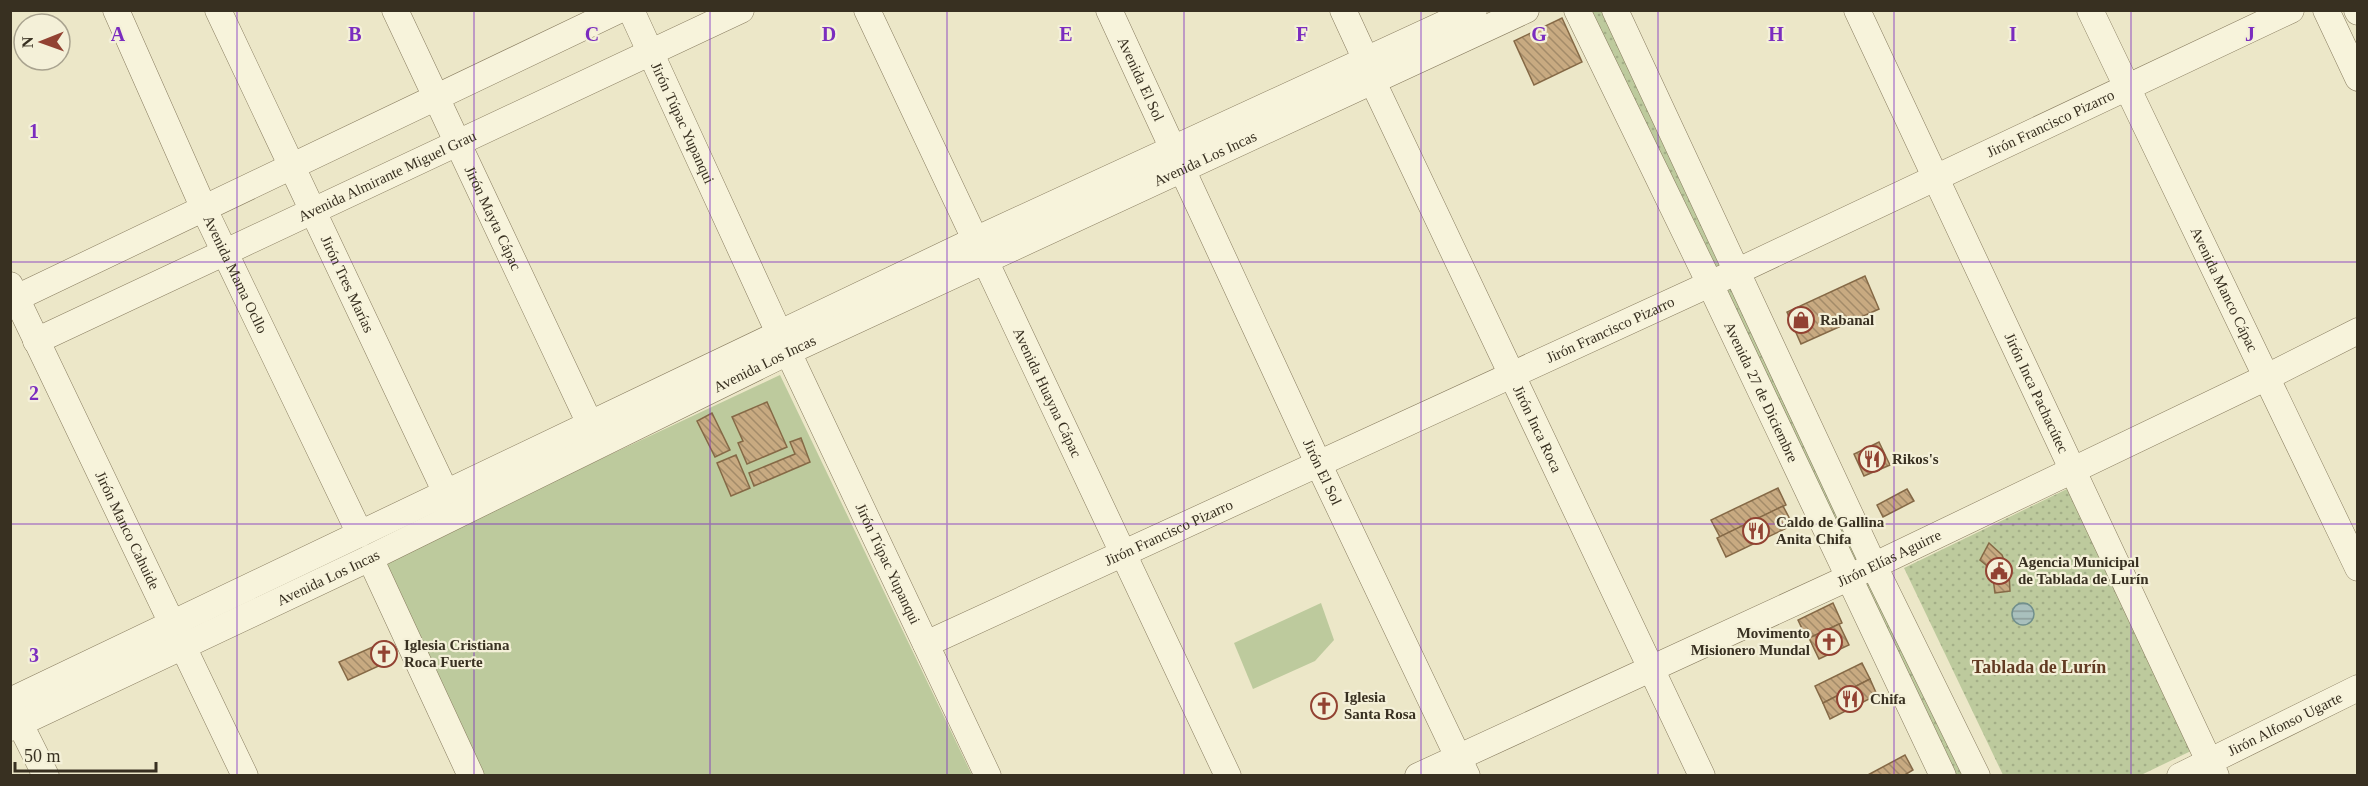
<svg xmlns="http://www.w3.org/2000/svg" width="2368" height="786" font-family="'Times New Roman',serif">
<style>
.grass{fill:url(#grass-dots)}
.pitch{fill:#bdca9d}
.water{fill:url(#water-rules);stroke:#708f8c;stroke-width:1.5}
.building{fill:url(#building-back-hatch);stroke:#856946;stroke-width:1.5}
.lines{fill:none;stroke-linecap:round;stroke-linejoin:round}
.minor-casing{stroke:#877b5e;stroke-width:27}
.minor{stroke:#f7f3db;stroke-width:26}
.grid{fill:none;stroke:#7b2cbf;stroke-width:1.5;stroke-opacity:0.55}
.labels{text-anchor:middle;stroke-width:4.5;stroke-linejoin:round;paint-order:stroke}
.street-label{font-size:15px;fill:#383021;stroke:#f4f0d8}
.poi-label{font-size:15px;font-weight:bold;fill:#383021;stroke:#f4f0d8;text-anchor:start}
.quarter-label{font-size:18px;font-weight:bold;fill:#623b23;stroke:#f4f0d8}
.grid-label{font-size:20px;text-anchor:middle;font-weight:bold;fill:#7b2cbf;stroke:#f4f0d8;stroke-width:4.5;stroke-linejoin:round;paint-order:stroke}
</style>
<defs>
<pattern id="grass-dots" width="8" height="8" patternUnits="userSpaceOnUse" patternTransform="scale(1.5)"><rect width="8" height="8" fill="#bdca9d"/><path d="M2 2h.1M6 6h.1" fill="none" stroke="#a3ae87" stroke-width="1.8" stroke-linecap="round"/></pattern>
<pattern id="water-rules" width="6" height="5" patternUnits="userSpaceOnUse" patternTransform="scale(1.5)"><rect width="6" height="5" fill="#a9c0bd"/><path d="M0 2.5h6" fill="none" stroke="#8b9c99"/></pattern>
<pattern id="building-back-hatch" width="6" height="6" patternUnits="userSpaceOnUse" patternTransform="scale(1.5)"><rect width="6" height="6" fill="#c8aa81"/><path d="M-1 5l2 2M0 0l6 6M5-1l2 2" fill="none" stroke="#a38b69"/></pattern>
</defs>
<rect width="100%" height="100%" fill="#ece7c8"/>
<g class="grass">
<path d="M1589 11H1607L1728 269 1713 276Z"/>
<path d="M1731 278 1865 563 1851 569 1718 285Z"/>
<path d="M2067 489 2191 751 2141 775H2003L1904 568Z"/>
<path d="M1871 578 1969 775H1952L1858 581Z"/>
</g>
<g class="pitch">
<path d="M780 375 972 775H481L381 562Z"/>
<path d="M1321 603 1334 640 1315 661 1253 689 1234 643Z"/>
</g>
<circle class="water" cx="2023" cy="614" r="11"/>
<g class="building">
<path d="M1562 18 1582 62 1534 85 1514 41Z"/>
<path d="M1865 276 1879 309 1801 344 1787 312Z"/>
<path d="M767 402 787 447 747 464 738 443 743 441 732 417Z"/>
<path d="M712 413 730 450 715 457 697 421Z"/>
<path d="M801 438 810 462 754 486 749 473 795 454 790 442Z"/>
<path d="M1879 442 1890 465 1864 476 1854 454Z"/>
<path d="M736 455 750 488 731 496 717 463Z"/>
<path d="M1778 488 1786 505 1720 537 1711 520Z"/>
<path d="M1907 489 1914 501 1883 517 1877 505Z"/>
<path d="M1783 506 1793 525 1726 557 1717 538Z"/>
<path d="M1989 543 2002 555 2009 573 2010 591 1995 593 1993 578 1986 565 1980 560Z"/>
<path d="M1833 603 1842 623 1807 639 1798 620Z"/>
<path d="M1839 624 1849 645 1819 659 1809 638Z"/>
<path d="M386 641 394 659 348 680 339 662Z"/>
<path d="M1862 663 1870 679 1823 703 1815 686Z"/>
<path d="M1870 679 1877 695 1830 719 1823 703Z"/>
<path d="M1905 755 1913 770 1903 776H1866Z"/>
</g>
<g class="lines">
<defs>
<g id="minor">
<path id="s1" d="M116 10 204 209 360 534"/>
<path id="s2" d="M218 10 446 493"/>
<path id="s3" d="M395 10 590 424"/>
<path id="s4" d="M631 10 779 333"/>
<path id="s5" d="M867 10 1228 776"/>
<path id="s6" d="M1109 10 1173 149"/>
<path d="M1343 10 1366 60"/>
<path id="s7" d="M1577 10 1710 284 1943 776"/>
<path d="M1615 10 1874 566 1977 776"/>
<path id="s8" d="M1857 10 2216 776"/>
<path id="s9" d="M2090 10 2358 568"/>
<path d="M2326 10 2358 78"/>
<path d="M2357 10 2358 12"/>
<path id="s10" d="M1373 82 1702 776"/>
<path id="s11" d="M1182 169 1318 463 1467 776"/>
<path id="s12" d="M10 285 245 776"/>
<path d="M10 301 619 10"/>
<path id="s13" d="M36 341 741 10"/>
<path id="s14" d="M788 352 988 776"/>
<path d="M370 558 471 776"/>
<path id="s15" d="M926 644 1736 272 2291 10"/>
<path d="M10 701 975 240 1474 10"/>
<path d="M20 724 46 776"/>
<path id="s16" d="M10 728 370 558 788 352 1526 10"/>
<path id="s17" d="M1418 776 1848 578 2267 377 2358 331"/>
<path id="s18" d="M2180 776 2358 688"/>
</g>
</defs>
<use href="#minor" class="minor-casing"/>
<use href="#minor" class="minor"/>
</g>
<path class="grid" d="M237 10V776M474 10V776M710 10V776M947 10V776M1184 10V776M1421 10V776M1658 10V776M1894 10V776M2131 10V776M10 262H2358M10 524H2358"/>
<defs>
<symbol id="shop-ring" viewBox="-11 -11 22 22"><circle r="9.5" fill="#f4f0d8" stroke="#924232" stroke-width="1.5"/><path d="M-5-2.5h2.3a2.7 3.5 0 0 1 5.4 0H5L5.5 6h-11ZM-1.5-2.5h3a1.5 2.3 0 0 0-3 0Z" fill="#924232"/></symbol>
<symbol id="restaurant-ring" viewBox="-11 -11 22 22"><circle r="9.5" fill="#f4f0d8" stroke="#924232" stroke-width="1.5"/><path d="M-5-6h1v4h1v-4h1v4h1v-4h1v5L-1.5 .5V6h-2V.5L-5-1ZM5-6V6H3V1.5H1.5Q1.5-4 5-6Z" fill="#924232"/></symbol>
<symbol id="civic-ring" viewBox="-11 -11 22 22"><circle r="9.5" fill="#f4f0d8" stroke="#924232" stroke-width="1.5"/><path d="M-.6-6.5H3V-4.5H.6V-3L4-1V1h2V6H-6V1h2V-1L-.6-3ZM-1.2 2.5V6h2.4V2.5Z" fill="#924232"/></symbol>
<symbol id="church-ring" viewBox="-11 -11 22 22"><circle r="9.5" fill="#f4f0d8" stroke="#924232" stroke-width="1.5"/><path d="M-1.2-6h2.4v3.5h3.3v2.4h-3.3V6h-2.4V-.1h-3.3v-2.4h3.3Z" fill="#924232"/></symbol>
</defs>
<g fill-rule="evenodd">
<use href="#shop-ring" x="1786" y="305" width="30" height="30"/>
<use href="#restaurant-ring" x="1857" y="444" width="30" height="30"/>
<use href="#restaurant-ring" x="1741" y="516" width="30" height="30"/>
<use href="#civic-ring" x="1984" y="556" width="30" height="30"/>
<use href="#church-ring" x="1814" y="627" width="30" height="30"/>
<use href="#church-ring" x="369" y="639" width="30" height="30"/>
<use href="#restaurant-ring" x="1835" y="684" width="30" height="30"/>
<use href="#church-ring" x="1309" y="691" width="30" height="30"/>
</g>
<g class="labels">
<g class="street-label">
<text dy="5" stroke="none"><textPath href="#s6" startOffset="76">Avenida El Sol</textPath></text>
<text dy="5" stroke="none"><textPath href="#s4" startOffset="124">Jirón Túpac Yupanqui</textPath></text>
<text dy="5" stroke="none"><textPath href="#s15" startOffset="1239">Jirón Francisco Pizarro</textPath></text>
<text dy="5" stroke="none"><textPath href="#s16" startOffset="1324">Avenida Los Incas</textPath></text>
<text dy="5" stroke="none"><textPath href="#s13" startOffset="388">Avenida Almirante Miguel Grau</textPath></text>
<text dy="5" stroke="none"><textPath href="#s3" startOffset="230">Jirón Mayta Cápac</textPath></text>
<text dy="5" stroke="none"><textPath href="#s1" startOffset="290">Avenida Mama Ocllo</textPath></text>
<text dy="5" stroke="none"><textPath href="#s2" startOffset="303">Jirón Tres Marías</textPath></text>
<text dy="5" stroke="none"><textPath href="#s9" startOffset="310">Avenida Manco Cápac</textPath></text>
<text dy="5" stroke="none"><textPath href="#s15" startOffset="753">Jirón Francisco Pizarro</textPath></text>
<text dy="5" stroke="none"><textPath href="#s16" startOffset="838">Avenida Los Incas</textPath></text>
<text dy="5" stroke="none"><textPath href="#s5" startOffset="423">Avenida Huayna Cápac</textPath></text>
<text dy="5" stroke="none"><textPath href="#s7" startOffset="424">Avenida 27 de Diciembre</textPath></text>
<text dy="5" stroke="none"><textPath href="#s8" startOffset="423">Jirón Inca Pachacútec</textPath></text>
<text dy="5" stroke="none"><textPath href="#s10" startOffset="384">Jirón Inca Roca</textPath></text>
<text dy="5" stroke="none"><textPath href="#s11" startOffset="334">Jirón El Sol</textPath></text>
<text dy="5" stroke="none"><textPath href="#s12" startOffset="272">Jirón Manco Cahuide</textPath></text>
<text dy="5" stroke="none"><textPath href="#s15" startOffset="267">Jirón Francisco Pizarro</textPath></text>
<text dy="5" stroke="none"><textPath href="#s17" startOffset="519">Jirón Elías Aguirre</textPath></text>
<text dy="5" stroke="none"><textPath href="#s14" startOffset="234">Jirón Túpac Yupanqui</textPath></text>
<text dy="5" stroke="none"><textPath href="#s16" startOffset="352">Avenida Los Incas</textPath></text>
<text dy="5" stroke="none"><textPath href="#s18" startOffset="117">Jirón Alfonso Ugarte</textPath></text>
</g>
<g class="poi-label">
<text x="1820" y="325">Rabanal</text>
<text x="1892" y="464">Rikos's</text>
<text x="1776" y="527">Caldo de Gallina<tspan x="1776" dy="17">Anita Chifa</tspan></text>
<text x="2018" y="567">Agencia Municipal<tspan x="2018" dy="17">de Tablada de Lurín</tspan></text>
<text x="1810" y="638" text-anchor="end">Movimento<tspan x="1810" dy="17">Misionero Mundal</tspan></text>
<text x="404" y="650">Iglesia Cristiana<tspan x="404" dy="17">Roca Fuerte</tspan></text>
<text x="1344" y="702">Iglesia<tspan x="1344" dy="17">Santa Rosa</tspan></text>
<text x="1870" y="704">Chifa</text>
</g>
<g class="quarter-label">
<text x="2039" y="673">Tablada de Lurín</text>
</g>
</g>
<g class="grid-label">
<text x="118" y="41">A</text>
<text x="355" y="41">B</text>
<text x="592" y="41">C</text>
<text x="829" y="41">D</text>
<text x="1066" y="41">E</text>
<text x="1302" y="41">F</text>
<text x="1539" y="41">G</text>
<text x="1776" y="41">H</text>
<text x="2013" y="41">I</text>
<text x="2250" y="41">J</text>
<text x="34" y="138">1</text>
<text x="34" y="400">2</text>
<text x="34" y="662">3</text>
</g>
<rect width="2368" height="786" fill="none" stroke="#383021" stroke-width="24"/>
<g transform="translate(42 42) rotate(269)"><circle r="28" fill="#f4f0d8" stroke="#a9a38f" stroke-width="1.5"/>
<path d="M0-4.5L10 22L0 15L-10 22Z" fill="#924232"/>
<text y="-9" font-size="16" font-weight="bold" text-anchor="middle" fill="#383021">N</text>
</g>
<path d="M15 762v9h141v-9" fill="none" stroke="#383021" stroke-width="3"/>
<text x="24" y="762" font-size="18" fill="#383021" stroke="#f4f0d8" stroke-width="4.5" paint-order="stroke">50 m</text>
</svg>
